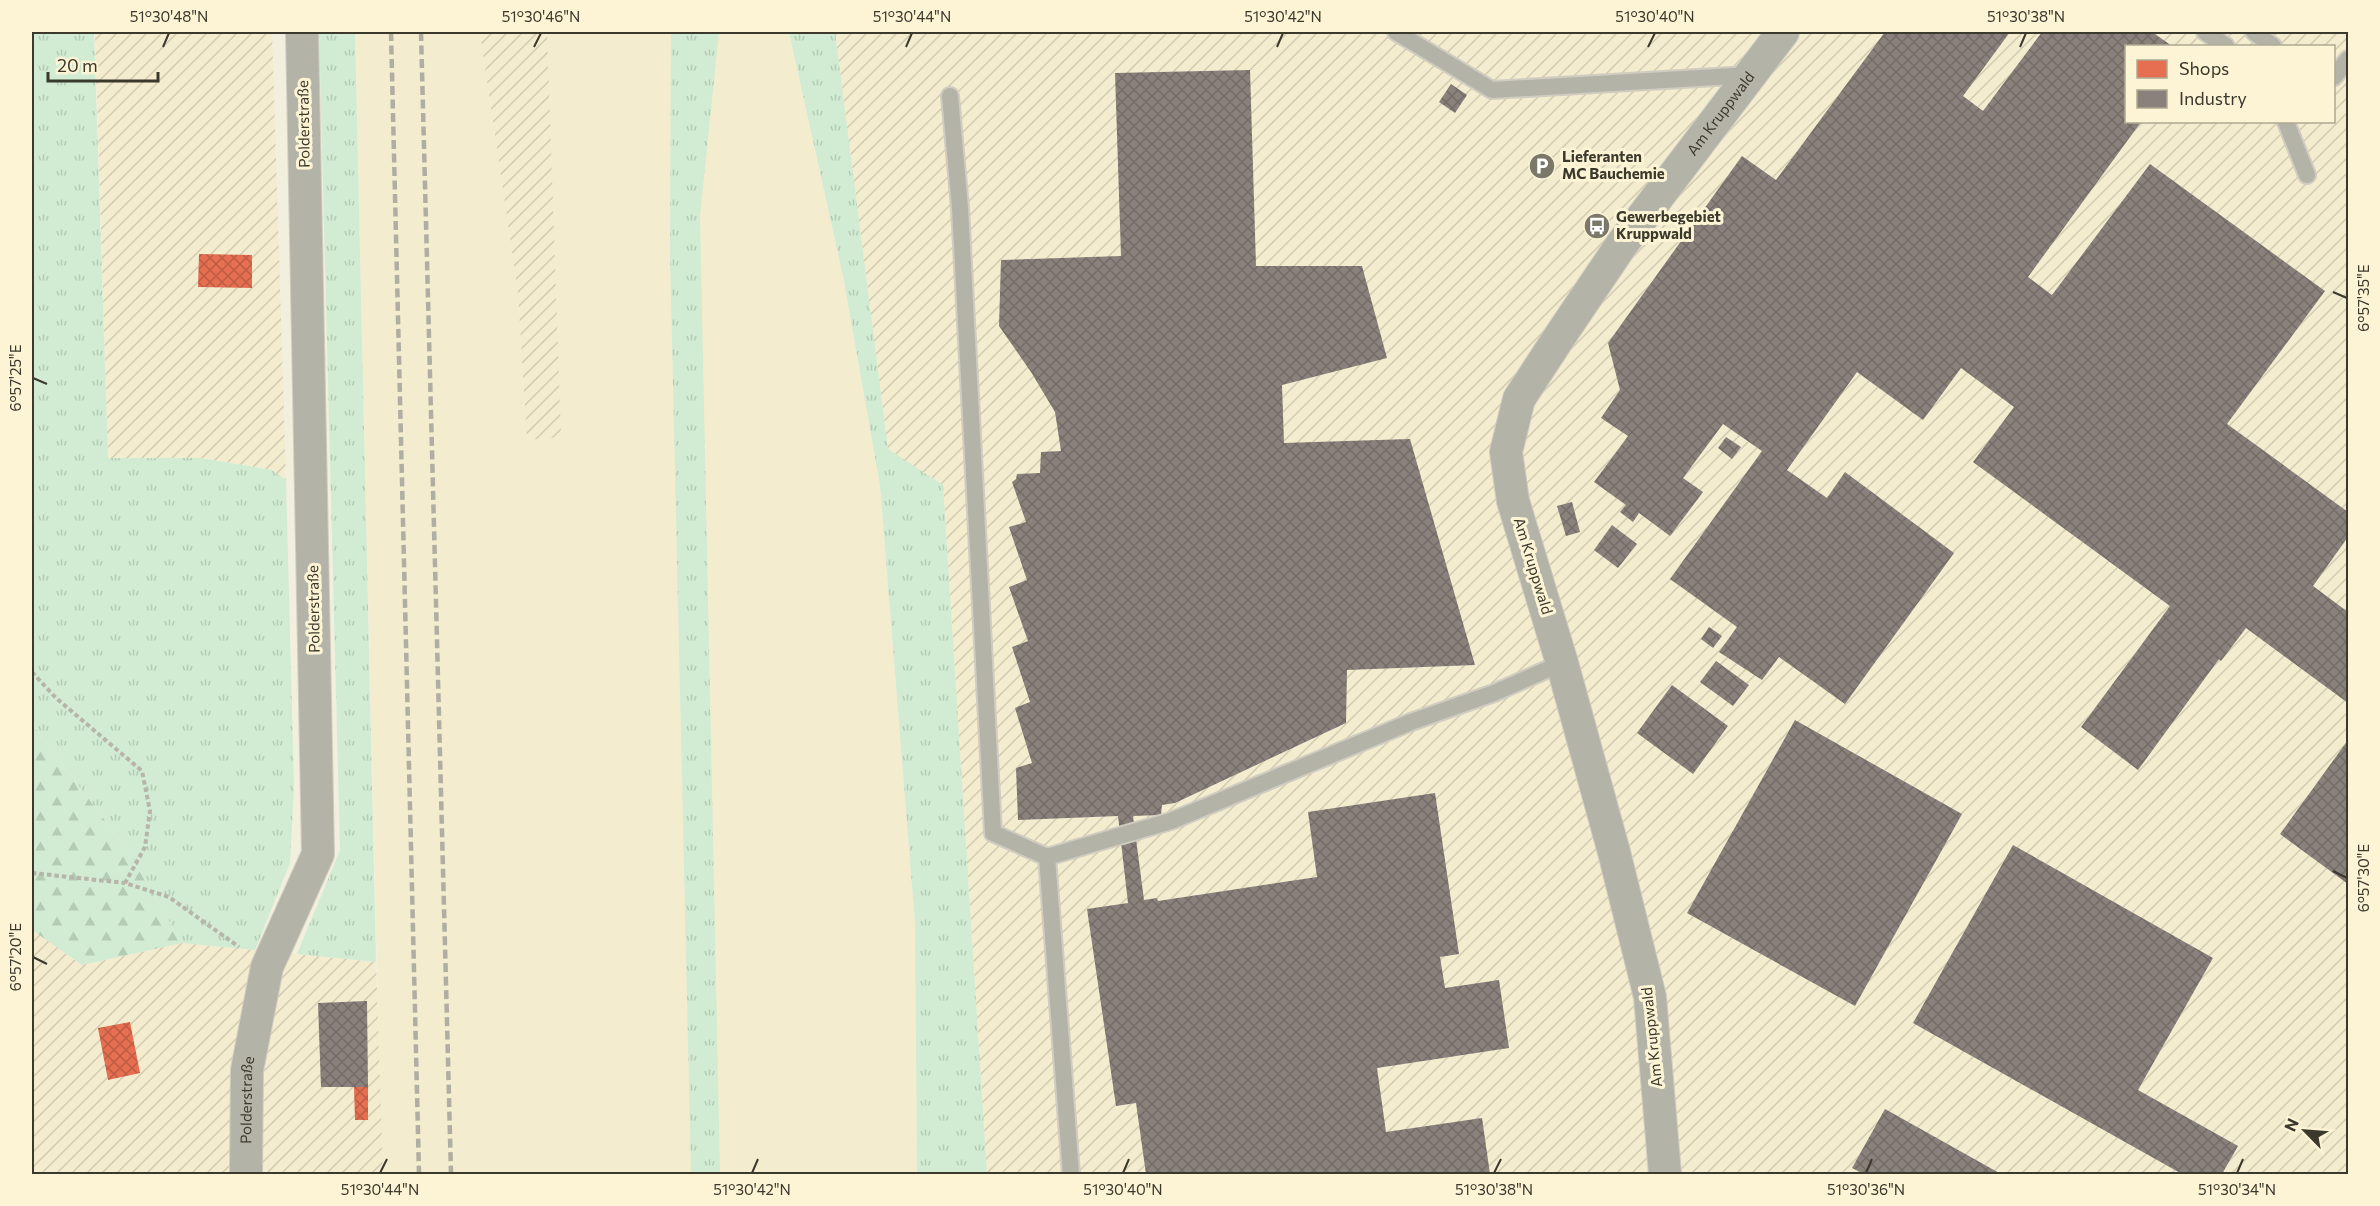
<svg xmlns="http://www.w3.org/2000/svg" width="2380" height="1206" font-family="Commissioner,sans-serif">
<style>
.built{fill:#f3eccf}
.industrial{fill:url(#industrial-furrows);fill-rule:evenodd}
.grass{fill:url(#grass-tufts)}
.forest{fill:url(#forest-firs)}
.shops{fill:url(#shops-cross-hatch)}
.industry{fill:url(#industry-cross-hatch)}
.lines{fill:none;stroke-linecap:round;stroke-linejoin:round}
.service-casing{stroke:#d0cdc0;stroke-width:20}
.minor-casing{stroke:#d0cdc0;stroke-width:34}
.path{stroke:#b7b4a9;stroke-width:4;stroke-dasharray:4.5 3;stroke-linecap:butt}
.service{stroke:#b4b3a8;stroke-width:16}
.minor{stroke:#b4b3a8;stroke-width:32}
.rail{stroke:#b0aea2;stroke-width:4.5;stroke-dasharray:9 4.5;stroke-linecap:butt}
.ticks{fill:none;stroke:#3b382c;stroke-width:2}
.labels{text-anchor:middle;stroke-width:6;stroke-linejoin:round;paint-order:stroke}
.street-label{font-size:15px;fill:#3b382c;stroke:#fcf4d5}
.poi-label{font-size:15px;font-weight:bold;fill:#3b382c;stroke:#fcf4d5;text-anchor:start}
.neatline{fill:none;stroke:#3b382c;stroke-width:2}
.ticks-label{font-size:15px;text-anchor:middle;fill:#3b382c}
</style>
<defs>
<pattern id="industrial-furrows" width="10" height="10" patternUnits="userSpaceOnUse" patternTransform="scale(1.5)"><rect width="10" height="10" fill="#f3eccf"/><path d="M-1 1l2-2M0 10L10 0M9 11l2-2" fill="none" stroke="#d1cbb2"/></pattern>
<pattern id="grass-tufts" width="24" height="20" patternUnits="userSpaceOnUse" patternTransform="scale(1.5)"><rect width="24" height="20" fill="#d1ecd2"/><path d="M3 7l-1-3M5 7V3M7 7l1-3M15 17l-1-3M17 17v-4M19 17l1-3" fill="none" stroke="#b4cbb4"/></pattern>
<pattern id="forest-firs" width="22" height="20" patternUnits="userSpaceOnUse" patternTransform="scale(1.5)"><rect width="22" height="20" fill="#d1ecd2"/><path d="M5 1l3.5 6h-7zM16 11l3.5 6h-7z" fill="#b4cbb4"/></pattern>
<pattern id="shops-cross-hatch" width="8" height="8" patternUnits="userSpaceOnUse" patternTransform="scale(1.5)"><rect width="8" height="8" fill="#e76f51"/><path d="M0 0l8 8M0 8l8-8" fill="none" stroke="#bc5c43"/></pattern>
<pattern id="industry-cross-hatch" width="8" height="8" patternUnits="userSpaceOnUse" patternTransform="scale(1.5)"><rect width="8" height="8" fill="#8a817c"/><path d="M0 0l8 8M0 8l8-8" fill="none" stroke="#726b66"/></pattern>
</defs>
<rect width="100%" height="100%" fill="#f3efde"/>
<path class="built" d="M355 32H480L518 293 527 440 561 436 547 32H789L843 276 880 485 915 923 917 1174H382Z"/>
<g class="industrial">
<path d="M95 32H272L286 480 272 470 200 458H108Z"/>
<path d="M480 32H547L561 437 527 440 518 293Z"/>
<path d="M835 32H2348V1174H987L943 485 888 450ZM2126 46H2334V122H2126Z"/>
<path d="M32 930 82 965 182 943 376 962 383 1174H32Z"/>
</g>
<g class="grass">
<path d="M32 32H94L108 458H200L272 470 286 480 294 789 290 863 255 950 182 943 128 851 32 724Z"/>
<path d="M319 32H355L376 962 297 954 340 850Z"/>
<path d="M671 32H719L700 216 720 1174H691L670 253Z"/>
<path d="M789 32H835L888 449 943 485 987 1174H917L915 923 880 485 843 276Z"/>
</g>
<path class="forest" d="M32 724 128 851 182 943 82 965 32 930Z"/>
<g class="shops">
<path d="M199 254 252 255V288L198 287Z"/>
<path d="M130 1022 140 1073 108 1080 98 1028Z"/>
<path d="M354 1087H368V1120H355Z"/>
</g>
<g class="industry">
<path d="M1885 32H2010L1963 96 1983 111 2042 32H2152L2172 46H2126V122H2141L2028 277 2052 295 2150 164 2325 291 2227 424 2348 512V537L2313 586 2348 612V703L2246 628 2221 661 2219 659 2138 770 2081 727 2170 606 1973 462 2014 407 1961 368 1923 420 1857 372 1787 470 1827 498 1845 472 1954 553 1845 704 1779 657 1762 680 1719 652 1737 627 1670 579 1762 451 1723 424 1683 478 1703 492 1670 536 1639 513 1633 522 1620 512 1626 505 1594 482 1628 436 1601 418 1620 390 1608 343 1742 156 1776 180Z"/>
<path d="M1250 70 1256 266H1362L1387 358 1282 385 1284 443 1410 439 1475 665 1347 670 1346 723 1175 803 1162 805 1161 815 1133 816 1144 900 1157 898 1158 901 1317 877 1308 812 1435 793 1459 954 1440 957 1445 988 1499 980 1509 1048 1377 1068 1386 1132 1482 1118 1490 1174H1146L1136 1103 1116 1106 1087 909 1128 903 1118 816 1018 820 1016 768 1032 763 1015 708 1030 702 1012 647 1028 641 1009 587 1027 580 1009 527 1026 522 1012 482 1016 479 1017 474 1040 473 1041 452 1061 451 1055 412 1031 372 999 326 1001 260 1121 256 1115 73Z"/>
<path d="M1451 84 1467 95 1455 113 1439 102Z"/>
<path d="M1726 437 1741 447 1732 459 1718 448Z"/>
<path d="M1572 502 1580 532 1566 536 1557 506Z"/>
<path d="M1612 525 1637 544 1618 568 1594 550Z"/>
<path d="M1709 627 1722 636 1713 648 1701 639Z"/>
<path d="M1716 661 1749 685 1733 706 1700 682Z"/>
<path d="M1672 685 1728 726 1693 774 1637 733Z"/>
<path d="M1795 720 1962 814 1855 1006 1687 913Z"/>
<path d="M2348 740V884L2280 834Z"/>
<path d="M2013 845 2213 958 2138 1090 2238 1146 2222 1174H2182L1913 1023Z"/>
<path d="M367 1001 368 1087H321L318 1003Z"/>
<path d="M1885 1109 2001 1174H1864L1852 1168Z"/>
</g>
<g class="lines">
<defs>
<g id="service">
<path d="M1396 32 1492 90 1750 75"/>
<path d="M2205 32 2226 46"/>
<path d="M2254 32 2273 46"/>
<path d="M2334 77 2348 59"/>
<path d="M950 96 960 208 993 833 1047 857 1071 1174"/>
<path d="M2286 122 2307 175"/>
<path d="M1047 857 1171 821 1411 722 1494 693 1562 663"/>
</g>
<g id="minor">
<path id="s1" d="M246 1174 247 1070 267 967 318 854 302 32"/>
<path id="s2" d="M1665 1174 1650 997 1614 852 1562 663 1513 501 1506 452 1519 399 1560 336 1622 244 1783 32"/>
</g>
</defs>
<use href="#service" class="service-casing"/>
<use href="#minor" class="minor-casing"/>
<g class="path">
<path d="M32 672 56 698 142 771 150 811 145 847 125 883 169 897 239 947"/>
<path d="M32 873 125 883"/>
</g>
<use href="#service" class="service"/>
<use href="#minor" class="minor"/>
<g class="rail">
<path d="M391 32 419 1174"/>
<path d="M421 32 451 1174"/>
</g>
</g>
<path class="ticks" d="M163 47 169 33M534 47 541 33M906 47 912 33M1277 47 1283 33M1648 47 1655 33M2020 47 2026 33M2333 292 2347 298M33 378 47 384M2333 871 2347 878M33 957 47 964M380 1173 387 1159M752 1173 758 1159M1123 1173 1129 1159M1494 1173 1501 1159M1866 1173 1872 1159M2237 1173 2243 1159"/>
<defs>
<symbol id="parking-disc" viewBox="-11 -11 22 22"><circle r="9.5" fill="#7b786a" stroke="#fcf4d5"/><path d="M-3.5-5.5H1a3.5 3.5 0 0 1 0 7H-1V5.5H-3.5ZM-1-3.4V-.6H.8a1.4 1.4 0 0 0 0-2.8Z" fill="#fff"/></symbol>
<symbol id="bus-disc" viewBox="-11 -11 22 22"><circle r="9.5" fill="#7b786a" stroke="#fcf4d5"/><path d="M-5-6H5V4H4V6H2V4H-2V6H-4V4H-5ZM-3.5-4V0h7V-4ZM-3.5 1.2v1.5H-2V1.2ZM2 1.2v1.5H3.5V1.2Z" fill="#fff"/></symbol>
</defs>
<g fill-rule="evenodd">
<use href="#parking-disc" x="1527" y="151" width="30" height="30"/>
<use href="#bus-disc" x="1582" y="211" width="30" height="30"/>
</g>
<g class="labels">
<g class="street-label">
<text dy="5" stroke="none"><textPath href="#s2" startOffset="1146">Am Kruppwald</textPath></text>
<text transform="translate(304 124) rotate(-91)" y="5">Polderstraße</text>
<text transform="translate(1533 566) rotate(73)" y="5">Am Kruppwald</text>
<text transform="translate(314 609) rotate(-91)" y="5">Polderstraße</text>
<text transform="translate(1652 1037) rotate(-96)" y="5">Am Kruppwald</text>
<text dy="5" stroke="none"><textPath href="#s1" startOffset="74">Polderstraße</textPath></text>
</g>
<g class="poi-label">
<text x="1562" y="162">Lieferanten<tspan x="1562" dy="17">MC Bauchemie</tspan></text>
<text x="1616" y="222">Gewerbegebiet<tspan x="1616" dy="17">Kruppwald</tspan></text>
</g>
</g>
<rect width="2380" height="1206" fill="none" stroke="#fcf4d5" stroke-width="66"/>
<rect x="2125" y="45" width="210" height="78" fill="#fcf4d5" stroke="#afa991" stroke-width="1.5"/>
<rect x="2137" y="60" width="30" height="18" fill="#e76f51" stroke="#afa991" stroke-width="1.5"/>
<text x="2179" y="75" font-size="18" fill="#3b382c">Shops</text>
<rect x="2137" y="90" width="30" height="18" fill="#8a817c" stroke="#afa991" stroke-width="1.5"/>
<text x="2179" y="105" font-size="18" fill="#3b382c">Industry</text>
<g transform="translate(2305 1131) rotate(295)" stroke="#fcf4d5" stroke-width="4.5" paint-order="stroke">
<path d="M0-4.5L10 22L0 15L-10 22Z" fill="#3b382c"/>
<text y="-9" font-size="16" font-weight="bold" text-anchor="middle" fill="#3b382c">N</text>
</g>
<path d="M48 72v9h110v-9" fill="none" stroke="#3b382c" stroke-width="3"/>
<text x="57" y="72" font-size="18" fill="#3b382c" stroke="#fcf4d5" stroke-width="4.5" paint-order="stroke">20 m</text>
<rect x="33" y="33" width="2314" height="1140" class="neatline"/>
<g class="ticks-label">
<text x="169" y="22">51°30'48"N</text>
<text x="541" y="22">51°30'46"N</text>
<text x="912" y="22">51°30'44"N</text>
<text x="1283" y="22">51°30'42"N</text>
<text x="1655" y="22">51°30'40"N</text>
<text x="2026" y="22">51°30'38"N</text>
<text transform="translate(2364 298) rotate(-90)" y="5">6°57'35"E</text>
<text transform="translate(16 378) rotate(-90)" y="5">6°57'25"E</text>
<text transform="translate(2364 878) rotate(-90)" y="5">6°57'30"E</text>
<text transform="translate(16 957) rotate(-90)" y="5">6°57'20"E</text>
<text x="380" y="1195">51°30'44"N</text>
<text x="752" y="1195">51°30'42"N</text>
<text x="1123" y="1195">51°30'40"N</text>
<text x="1494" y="1195">51°30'38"N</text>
<text x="1866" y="1195">51°30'36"N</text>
<text x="2237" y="1195">51°30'34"N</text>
</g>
</svg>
